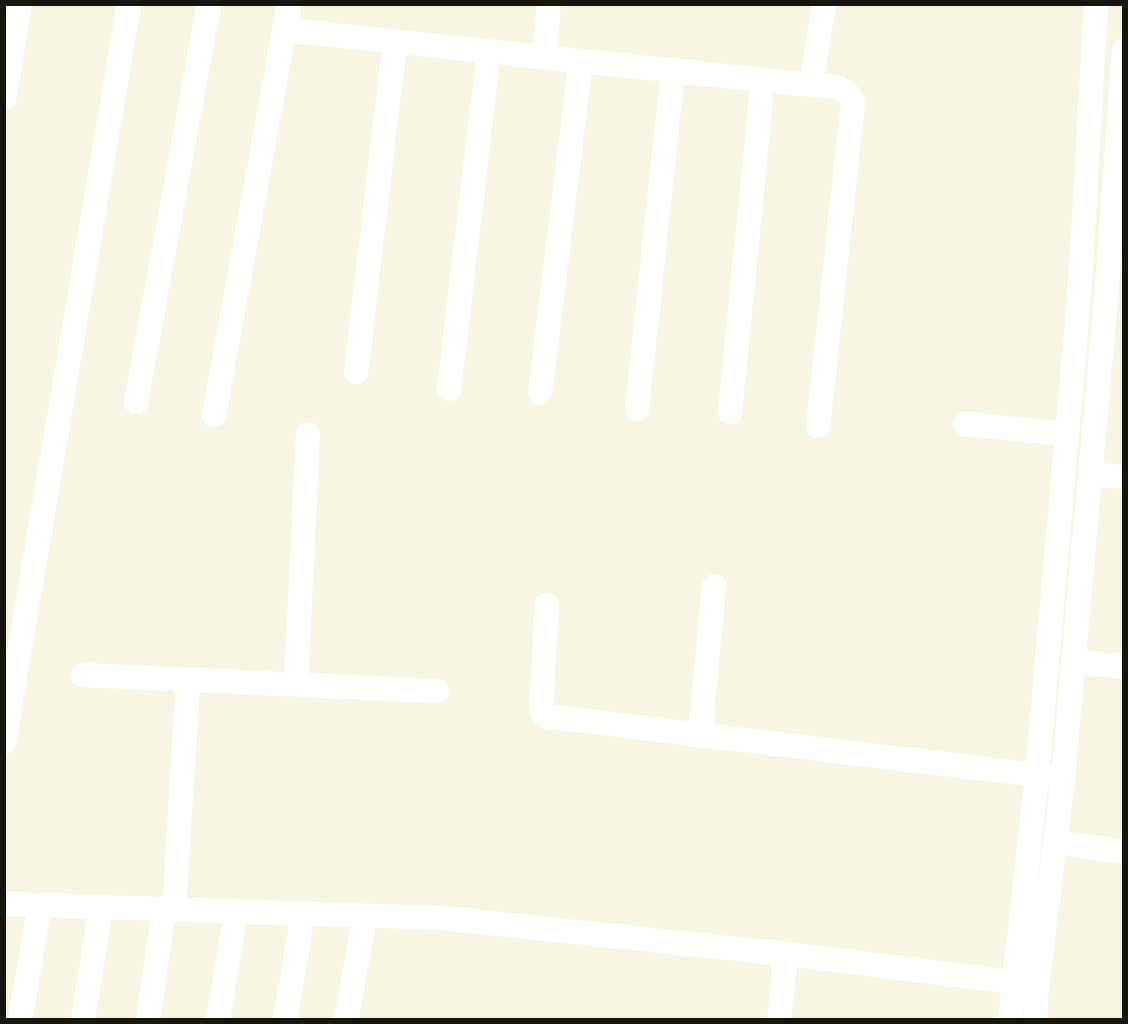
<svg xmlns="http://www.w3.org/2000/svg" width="1128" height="1024" font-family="'Golos Text',sans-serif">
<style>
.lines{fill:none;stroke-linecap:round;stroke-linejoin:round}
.minor{stroke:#fff;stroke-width:24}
</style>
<rect width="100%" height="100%" fill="#f8f6e2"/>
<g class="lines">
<g class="minor">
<path d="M285 30 811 85C826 86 848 85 853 103L818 426"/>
<path d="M544 57 549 4"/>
<path d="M811 85 824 4"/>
<path d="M4 98 20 4"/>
<path d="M356 372 395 41"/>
<path d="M449 389 489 51"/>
<path d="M540 393 581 61"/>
<path d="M136 402 209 4"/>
<path d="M637 409 673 70"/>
<path d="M730 412 763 80"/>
<path d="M214 415 289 4"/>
<path d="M965 424 1067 434"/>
<path d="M1091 474 1124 477"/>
<path d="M547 605 541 708 544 716 1053 777"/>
<path d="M1073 661 1124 667"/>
<path d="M83 675 437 691"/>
<path d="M296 684 308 434"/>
<path d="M700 736 714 586"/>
<path d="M4 742 129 4"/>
<path d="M1055 842 1124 852"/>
<path d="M4 904 442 918 786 954 1037 985"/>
<path d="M174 910 188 680"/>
<path d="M20 1020 40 905"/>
<path d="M83 1020 101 907"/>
<path d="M148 1020 164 909"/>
<path d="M218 1020 236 912"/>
<path d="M285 1020 303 914"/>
<path d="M346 1020 365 916"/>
<path d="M779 1020 786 954"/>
<path d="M1010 1020 1037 775 1080 287 1096 4"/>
<path d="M1035 1020 1037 985 1063 778 1107 286 1124 50"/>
</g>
</g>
<rect width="1128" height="1024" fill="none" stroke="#16150e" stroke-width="12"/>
</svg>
